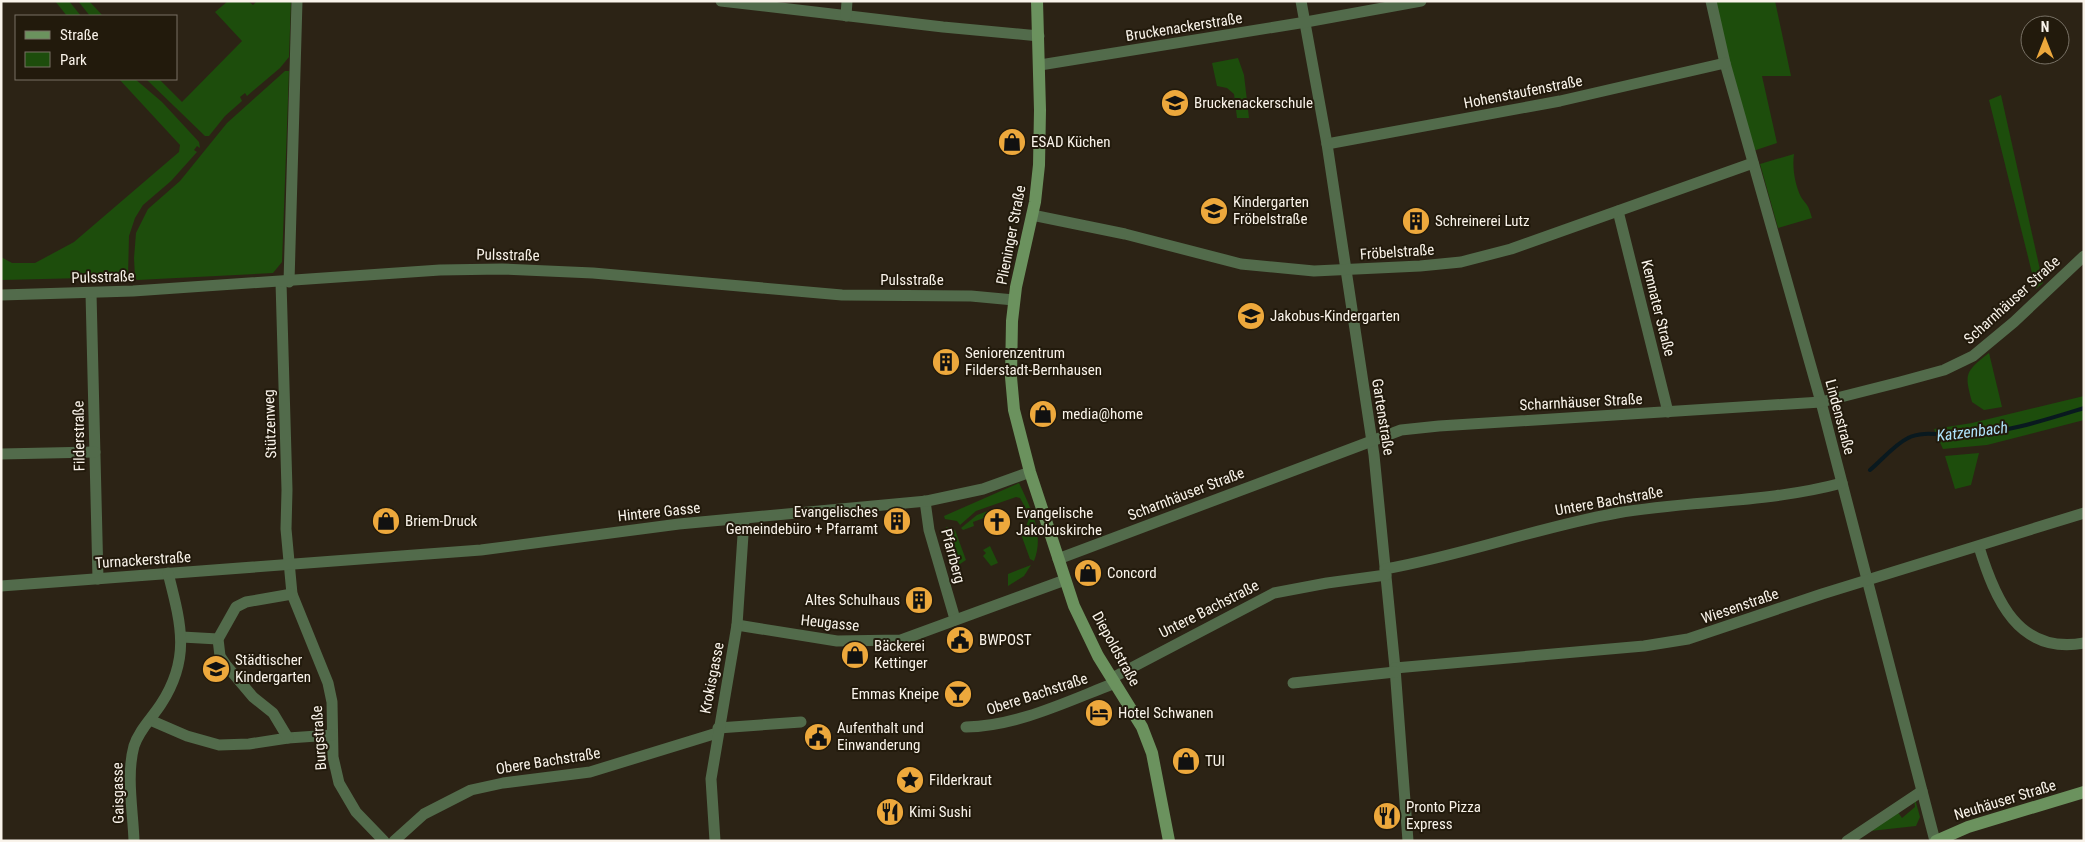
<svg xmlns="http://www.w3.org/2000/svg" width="2085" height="842" font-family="'Roboto Condensed',sans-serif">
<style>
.green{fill:#1d4d0c}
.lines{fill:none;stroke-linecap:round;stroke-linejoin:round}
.stream{stroke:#09191f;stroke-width:4}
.street{stroke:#526b4b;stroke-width:11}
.secondary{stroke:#6b925e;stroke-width:12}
.labels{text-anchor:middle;stroke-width:4;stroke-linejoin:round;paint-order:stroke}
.street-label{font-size:15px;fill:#f9f3ea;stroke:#221a0c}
.poi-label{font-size:15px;fill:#f9f3ea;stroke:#221a0c;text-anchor:start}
.water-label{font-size:16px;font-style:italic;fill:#aee2fa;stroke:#221a0c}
</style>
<rect width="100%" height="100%" fill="#2c2315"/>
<g class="green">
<path d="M55 1H69L81 16H67Z"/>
<path d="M78 1H89L103 16H90Z"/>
<path d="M228 1H248L253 5 257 1H291L289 57 280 68 247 96 245 93 240 97 242 101 225 116 209 136H205L146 79H159L182 102 242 41 215 12Z"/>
<path d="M1714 1H1775L1791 76H1762L1777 143 1753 151Z"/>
<path d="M1238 58 1244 75 1249 118H1237L1234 94 1227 88 1217 86 1212 63Z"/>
<path d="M285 71H289L282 262 273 273 137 280 135 278 134 258 136 233 148 209 180 181 227 123Z"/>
<path d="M119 79H135L162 102 199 142 200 148 197 146 194 150 197 152 171 181 143 205 135 218 129 236 128 277 1 280V257L12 263H35L74 242 179 152 180 145Z"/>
<path d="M2001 95 2043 283 2036 289 1989 100Z"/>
<path d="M1794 154C1792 167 1795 185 1801 197 1808 207 1808 204 1812 218L1778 228 1760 164Z"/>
<path d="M1989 353 2002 407 1984 410 1972 402C1964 373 1965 372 1989 353Z"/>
<path d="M2084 396V420L1987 445 1943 449 1934 429 1972 423Z"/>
<path d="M1979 453 1971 485 1955 489 1945 456Z"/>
<path d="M1019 483C1030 507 1045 534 1034 561L1030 559 1022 537 1030 516 1020 498 1016 497 976 511 960 525 957 521 945 519 944 516Z"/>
<path d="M993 509 995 514 973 522 974 526 963 530 961 528 977 515Z"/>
<path d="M946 527 955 530 966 560 957 566Z"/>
<path d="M990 546 998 563 991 566 983 556 986 553 983 550Z"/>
<path d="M1031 565 1024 576 1008 586V574Z"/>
<path d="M1914 799H1915L1920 817 1916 826 1870 831 1897 811 1902 818 1915 807Z"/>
</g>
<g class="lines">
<path class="stream" d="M1870 470C1882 460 1894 445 1908 438 1922 430 1945 436 1961 435 2002 434 2045 420 2084 408"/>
<g class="street">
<path d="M721 1 943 27 1039 36"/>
<path d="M1301 1 1327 144 1374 455 1395 668 1408 841"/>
<path d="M1711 1 1725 63 1821 402 1935 841"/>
<path d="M846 16 847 1"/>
<path d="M1040 65 1306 22 1421 1"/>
<path d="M1327 144 1560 101 1725 63"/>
<path d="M1618 211 1668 412"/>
<path d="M1032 215 1125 234 1241 264 1314 271 1420 266 1461 262 1511 249 1753 163"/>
<path d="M281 282 287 490 286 529 292 594 328 683 332 702 333 757 339 783 356 812 384 841"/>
<path d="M289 282 297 1"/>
<path d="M91 293 98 579"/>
<path d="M1 295 133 291 440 270 502 269 593 273 842 295 971 296 1014 300"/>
<path d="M1 454 95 452"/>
<path d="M925 501 929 530 955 619"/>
<path d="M1979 547C1995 599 2018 655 2084 643"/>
<path d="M1058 559 1401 430 1439 426 1821 402 1900 382 1944 370 1973 356 2014 322 2084 256"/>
<path d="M1385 569C1464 555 1539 527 1617 513 1692 500 1768 503 1842 483"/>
<path d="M1 586 481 550 679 524 927 501 983 489 1030 472"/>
<path d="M737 625 837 641 901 640 1065 580"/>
<path d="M182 637 218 639"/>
<path d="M1395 668 1644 646 1688 639 1822 594 2084 513"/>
<path d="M1112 678 1274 593 1327 583 1386 575"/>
<path d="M1293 683 1395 672"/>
<path d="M150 720 187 736 219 745 249 744 288 738 332 735"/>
<path d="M966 727C1018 726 1068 701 1115 683"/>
<path d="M718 728 801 722"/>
<path d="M288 738 273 713 253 697 226 665 220 656 218 639 236 607 246 602 292 594"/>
<path d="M134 841C133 811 126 775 134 746 139 730 152 718 161 704 191 658 181 624 168 573"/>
<path d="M394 841 424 814 471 790 503 783 590 772 717 733"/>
<path d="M715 841 711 779 737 625 744 520"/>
<path d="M1847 841 1922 791"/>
</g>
<g class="secondary">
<path d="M1037 1 1040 110 1039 165 1035 202 1016 287 1012 321 1011 377 1014 410 1030 472 1074 606 1098 656 1142 727 1152 753 1169 841"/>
<path d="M1936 841 1968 827 2084 792"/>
</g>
</g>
<defs>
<symbol id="school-disc" viewBox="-11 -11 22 22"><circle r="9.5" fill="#eda83c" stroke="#221a0c"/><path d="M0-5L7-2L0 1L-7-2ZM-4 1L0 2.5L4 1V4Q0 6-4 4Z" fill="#111"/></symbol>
<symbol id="shop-disc" viewBox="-11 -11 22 22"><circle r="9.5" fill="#eda83c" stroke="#221a0c"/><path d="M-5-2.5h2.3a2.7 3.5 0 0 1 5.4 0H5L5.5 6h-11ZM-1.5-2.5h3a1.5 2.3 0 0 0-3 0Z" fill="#111"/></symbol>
<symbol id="building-disc" viewBox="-11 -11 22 22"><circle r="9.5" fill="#eda83c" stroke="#221a0c"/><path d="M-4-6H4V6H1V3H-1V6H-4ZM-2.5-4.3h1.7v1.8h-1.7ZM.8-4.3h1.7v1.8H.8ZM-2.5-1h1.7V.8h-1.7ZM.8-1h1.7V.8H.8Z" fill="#111"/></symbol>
<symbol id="church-disc" viewBox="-11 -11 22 22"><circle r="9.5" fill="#eda83c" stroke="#221a0c"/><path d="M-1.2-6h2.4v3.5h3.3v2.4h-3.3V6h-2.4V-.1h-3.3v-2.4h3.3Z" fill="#111"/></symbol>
<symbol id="civic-disc" viewBox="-11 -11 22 22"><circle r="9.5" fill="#eda83c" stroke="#221a0c"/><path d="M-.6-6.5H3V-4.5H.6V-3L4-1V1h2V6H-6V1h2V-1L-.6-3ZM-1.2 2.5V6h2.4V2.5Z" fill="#111"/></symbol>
<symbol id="bar-disc" viewBox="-11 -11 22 22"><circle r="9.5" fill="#eda83c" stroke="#221a0c"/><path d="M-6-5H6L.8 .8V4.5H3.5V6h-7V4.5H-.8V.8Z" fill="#111"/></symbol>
<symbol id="hotel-disc" viewBox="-11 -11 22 22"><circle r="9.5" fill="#eda83c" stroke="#221a0c"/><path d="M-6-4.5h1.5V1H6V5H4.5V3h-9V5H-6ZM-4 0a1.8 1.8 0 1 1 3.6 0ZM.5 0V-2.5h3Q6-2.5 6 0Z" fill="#111"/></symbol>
<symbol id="sight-disc" viewBox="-11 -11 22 22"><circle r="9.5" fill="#eda83c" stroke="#221a0c"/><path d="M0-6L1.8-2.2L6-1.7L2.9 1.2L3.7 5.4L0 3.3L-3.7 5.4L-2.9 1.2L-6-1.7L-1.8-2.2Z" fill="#111"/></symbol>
<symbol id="restaurant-disc" viewBox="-11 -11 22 22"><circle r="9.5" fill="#eda83c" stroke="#221a0c"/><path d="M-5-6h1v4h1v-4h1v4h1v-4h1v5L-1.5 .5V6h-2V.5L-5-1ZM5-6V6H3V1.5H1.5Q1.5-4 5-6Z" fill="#111"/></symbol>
</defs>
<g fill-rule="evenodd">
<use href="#school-disc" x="1159" y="87" width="32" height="32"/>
<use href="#shop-disc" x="996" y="126" width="32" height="32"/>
<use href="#school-disc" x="1198" y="195" width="32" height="32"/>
<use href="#building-disc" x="1400" y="205" width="32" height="32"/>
<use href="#school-disc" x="1235" y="300" width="32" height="32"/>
<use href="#building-disc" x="930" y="346" width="32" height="32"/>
<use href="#shop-disc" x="1027" y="398" width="32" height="32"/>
<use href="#shop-disc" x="370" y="505" width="32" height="32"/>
<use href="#building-disc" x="881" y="505" width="32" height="32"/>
<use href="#church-disc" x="981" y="506" width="32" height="32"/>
<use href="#shop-disc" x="1072" y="557" width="32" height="32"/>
<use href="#building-disc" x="903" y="584" width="32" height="32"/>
<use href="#civic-disc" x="944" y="624" width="32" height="32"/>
<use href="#shop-disc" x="839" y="639" width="32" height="32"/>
<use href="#school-disc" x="200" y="653" width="32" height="32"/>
<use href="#bar-disc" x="942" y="678" width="32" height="32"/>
<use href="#hotel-disc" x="1083" y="697" width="32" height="32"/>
<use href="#civic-disc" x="802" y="721" width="32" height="32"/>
<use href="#shop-disc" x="1170" y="745" width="32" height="32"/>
<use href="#sight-disc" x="894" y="764" width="32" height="32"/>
<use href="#restaurant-disc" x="874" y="796" width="32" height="32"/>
<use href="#restaurant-disc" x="1371" y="800" width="32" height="32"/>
</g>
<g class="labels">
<g class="street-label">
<text transform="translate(1184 27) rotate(-9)" y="5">Bruckenackerstraße</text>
<text transform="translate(1523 92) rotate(-11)" y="5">Hohenstaufenstraße</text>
<text transform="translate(1011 235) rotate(-79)" y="5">Plieninger Straße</text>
<text transform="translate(1397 252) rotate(-4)" y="5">Fröbelstraße</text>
<text transform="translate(508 255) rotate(1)" y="5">Pulsstraße</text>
<text transform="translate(103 277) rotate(-2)" y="5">Pulsstraße</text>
<text x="912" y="285">Pulsstraße</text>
<text transform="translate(2012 300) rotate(-42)" y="5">Scharnhäuser Straße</text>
<text transform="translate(1658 308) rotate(76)" y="5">Kemnater Straße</text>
<text transform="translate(1581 402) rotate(-3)" y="5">Scharnhäuser Straße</text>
<text transform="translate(1383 417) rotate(81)" y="5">Gartenstraße</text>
<text transform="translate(1840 417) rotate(75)" y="5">Lindenstraße</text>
<text transform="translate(270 424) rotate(-92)" y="5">Stützenweg</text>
<text transform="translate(79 436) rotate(-91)" y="5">Filderstraße</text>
<text transform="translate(1186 494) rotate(-21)" y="5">Scharnhäuser Straße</text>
<text transform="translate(1609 501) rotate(-10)" y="5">Untere Bachstraße</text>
<text transform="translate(659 512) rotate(-6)" y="5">Hintere Gasse</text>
<text transform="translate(953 556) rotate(75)" y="5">Pfarrberg</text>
<text transform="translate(143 560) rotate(-4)" y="5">Turnackerstraße</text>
<text transform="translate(1740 606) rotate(-19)" y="5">Wiesenstraße</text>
<text transform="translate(1209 609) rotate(-27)" y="5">Untere Bachstraße</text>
<text transform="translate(830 623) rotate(6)" y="5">Heugasse</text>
<text transform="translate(1116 649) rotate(61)" y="5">Diepoldstraße</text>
<text transform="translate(712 678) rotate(-79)" y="5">Krokisgasse</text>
<text transform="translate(1037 694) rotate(-18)" y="5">Obere Bachstraße</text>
<text transform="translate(319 738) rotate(-94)" y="5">Burgstraße</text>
<text transform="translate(548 761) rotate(-9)" y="5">Obere Bachstraße</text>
<text transform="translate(118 793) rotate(-91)" y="5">Gaisgasse</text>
<text transform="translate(2005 800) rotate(-17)" y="5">Neuhäuser Straße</text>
</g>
<g class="poi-label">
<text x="1194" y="108">Bruckenackerschule</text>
<text x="1031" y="147">ESAD Küchen</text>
<text x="1233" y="207">Kindergarten<tspan x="1233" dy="17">Fröbelstraße</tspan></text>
<text x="1435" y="226">Schreinerei Lutz</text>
<text x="1270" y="321">Jakobus-Kindergarten</text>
<text x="965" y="358">Seniorenzentrum<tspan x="965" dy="17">Filderstadt-Bernhausen</tspan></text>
<text x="1062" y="419">media@home</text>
<text x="878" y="517" text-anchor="end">Evangelisches<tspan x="878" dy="17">Gemeindebüro + Pfarramt</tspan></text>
<text x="1016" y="518">Evangelische<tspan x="1016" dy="17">Jakobuskirche</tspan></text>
<text x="405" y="526">Briem-Druck</text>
<text x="1107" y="578">Concord</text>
<text x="900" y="605" text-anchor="end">Altes Schulhaus</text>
<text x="979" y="645">BWPOST</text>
<text x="874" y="651">Bäckerei<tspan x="874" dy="17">Kettinger</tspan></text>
<text x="235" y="665">Städtischer<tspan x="235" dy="17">Kindergarten</tspan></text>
<text x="939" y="699" text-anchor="end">Emmas Kneipe</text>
<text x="1118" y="718">Hotel Schwanen</text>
<text x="837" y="733">Aufenthalt und<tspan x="837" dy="17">Einwanderung</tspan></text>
<text x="1205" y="766">TUI</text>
<text x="929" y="785">Filderkraut</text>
<text x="1406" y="812">Pronto Pizza<tspan x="1406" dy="17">Express</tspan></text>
<text x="909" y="817">Kimi Sushi</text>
</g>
<g class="water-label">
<text transform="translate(1972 431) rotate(-7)" y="6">Katzenbach</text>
</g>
</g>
<rect width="2085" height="842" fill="none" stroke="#f9f3ea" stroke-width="5"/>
<rect x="15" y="15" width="162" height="65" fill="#221a0c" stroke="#787165"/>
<rect x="25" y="31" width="25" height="8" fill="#6b925e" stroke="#787165"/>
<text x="60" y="40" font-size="15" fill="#f9f3ea">Straße</text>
<rect x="25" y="52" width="25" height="15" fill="#1d4d0c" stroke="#787165"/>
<text x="60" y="65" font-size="15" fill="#f9f3ea">Park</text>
<g transform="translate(2045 40)"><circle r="24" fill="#221a0c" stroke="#787165"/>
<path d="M0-4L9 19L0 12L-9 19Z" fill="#eda83c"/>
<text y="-8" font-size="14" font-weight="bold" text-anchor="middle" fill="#f9f3ea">N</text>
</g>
</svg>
